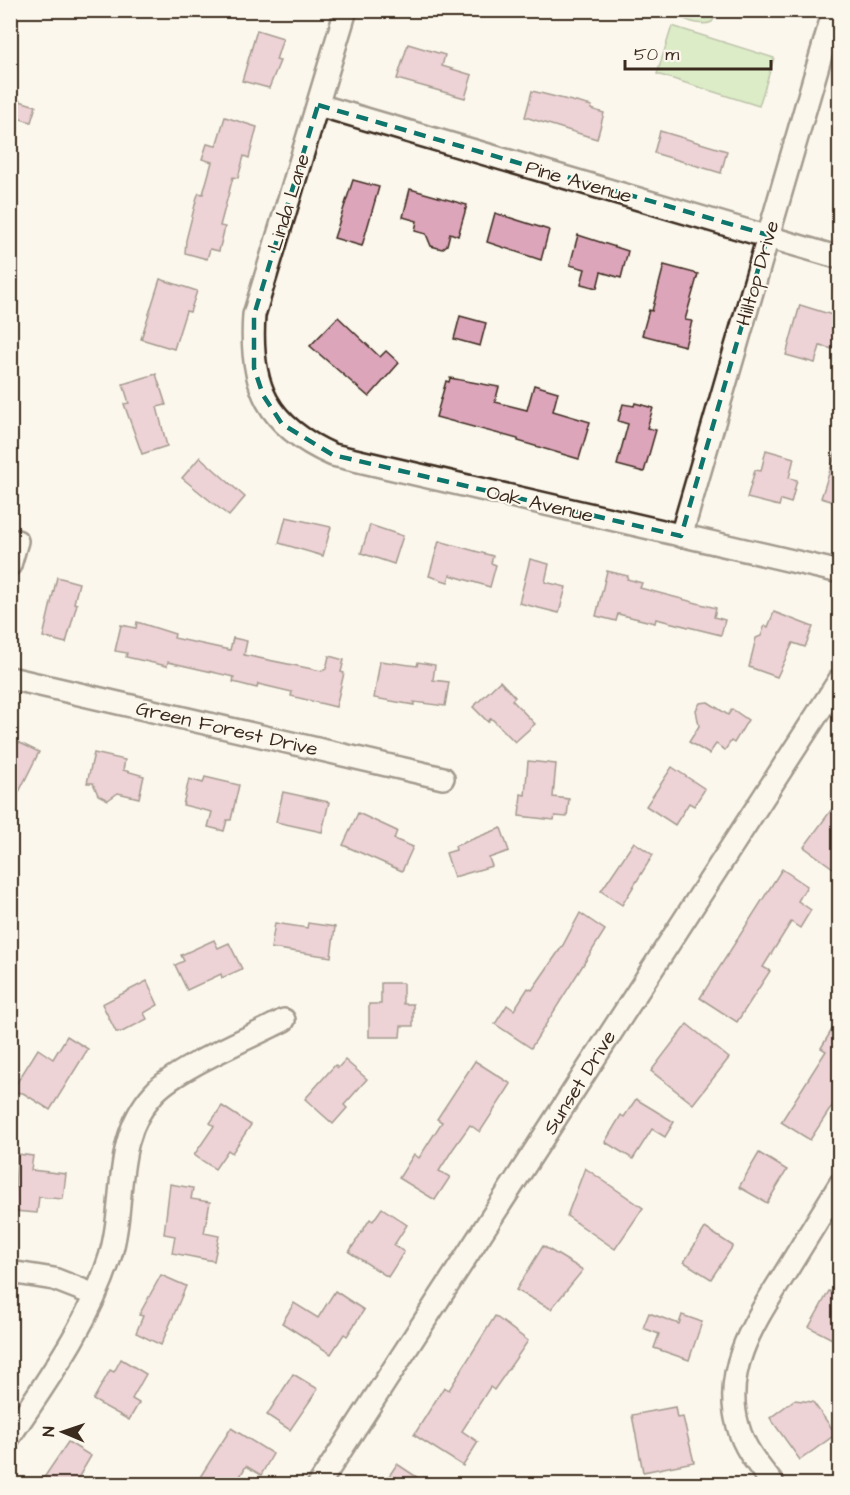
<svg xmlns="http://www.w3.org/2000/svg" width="850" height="1495" font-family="'Architects Daughter',sans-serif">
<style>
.green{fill:#b3dd9a;stroke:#77845c;stroke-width:1.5}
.building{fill:#dca5ba;stroke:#3b2a1e;stroke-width:1.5}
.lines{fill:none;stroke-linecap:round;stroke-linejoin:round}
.minor-casing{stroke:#3b2a1e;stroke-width:26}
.minor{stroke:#fbf7ec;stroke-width:21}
.marked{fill:none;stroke:#0f766e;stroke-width:4.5;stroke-dasharray:12 8;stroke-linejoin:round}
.labels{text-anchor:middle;stroke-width:4.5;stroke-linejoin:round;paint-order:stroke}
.street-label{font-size:20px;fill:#3b2a1e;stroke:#fbf7ec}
</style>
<rect width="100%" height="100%" fill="#fbf7ec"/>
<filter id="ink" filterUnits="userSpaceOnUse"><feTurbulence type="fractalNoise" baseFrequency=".0167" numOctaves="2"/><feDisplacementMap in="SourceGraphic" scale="12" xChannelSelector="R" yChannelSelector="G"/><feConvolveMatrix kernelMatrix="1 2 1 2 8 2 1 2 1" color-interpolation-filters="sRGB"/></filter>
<g filter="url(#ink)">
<g class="green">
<path d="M675 11V10L718 11 712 22C701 27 680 20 675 11Z"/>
<path d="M672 26 774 58 759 106 657 74Z"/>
</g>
<g class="building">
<path d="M257 30 283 38 276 60 280 61 269 88 242 81Z"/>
<path d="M408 44 445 55 442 66 472 75 465 98 397 79Z"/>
<path d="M532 91 592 106 591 109 604 113 597 139 525 117Z"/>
<path d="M10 98 36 106 31 122 10 116Z"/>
<path d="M225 117 257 127 249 158 244 156 238 178 233 177 220 226 225 227 219 251 210 249 207 259 185 253 186 240 197 197 199 193 203 194 212 162 202 159 207 144 216 146Z"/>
<path d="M660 131 727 151 721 173 654 153Z"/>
<path d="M353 180 379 187 362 246 334 238Z"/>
<path d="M410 189 467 205 458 236 450 233 447 245 442 249 431 246 426 234 415 231 417 221 403 217Z"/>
<path d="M495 213 549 230 541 260 487 242Z"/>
<path d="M578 235 628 251 621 278 601 272 597 288 581 284 585 269 570 265Z"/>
<path d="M664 265 698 274 685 320 692 321 685 346 642 335 649 310 652 311Z"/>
<path d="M160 279 197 291 190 312 186 311 174 349 141 339Z"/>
<path d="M800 305 839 317 833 349 820 346 815 363 786 355Z"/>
<path d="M460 316 486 323 480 346 454 339Z"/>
<path d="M338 317 380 357 386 351 399 363 369 397 310 346Z"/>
<path d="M156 374 166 405 157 407 167 446 142 454 124 404 129 403 123 384Z"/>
<path d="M450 378 499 387 495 402 527 410 534 385 558 392 553 411 590 422 579 459 518 441V439L436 417 446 381 449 382Z"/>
<path d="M635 403 653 408 647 428 656 430 644 472 617 465 628 424 618 421 623 404 634 406Z"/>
<path d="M766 450 794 458 789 478 797 480 791 503 781 500 779 506 747 498 755 470 761 471Z"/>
<path d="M836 452 840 453V504L821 498Z"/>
<path d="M200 457 245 497 229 516 182 478Z"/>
<path d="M286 517 331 527 323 556 279 543Z"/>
<path d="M370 525 403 536 394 564 361 553Z"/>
<path d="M439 541 493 556 491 563 496 565 490 587 450 575 448 582 429 576Z"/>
<path d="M530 559 549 564 545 582 566 587 559 613 519 603Z"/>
<path d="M607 571 628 576 627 579 642 583 640 588 716 608 714 617 725 620 721 635 656 619 655 623 618 614 616 621 596 616Z"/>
<path d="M57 577 79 583 74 603 77 604 66 643 43 637Z"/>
<path d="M774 612 813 627 805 647 793 643 777 677 749 667 756 638 761 636 765 625 768 627Z"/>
<path d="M137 622 175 634 174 638 230 650 233 638 247 641 244 655 322 671 326 669 329 656 344 660 341 672 344 673 336 707 291 696 292 692 258 684 257 688 233 682 234 677 168 662 167 666 126 657 127 653 115 651 121 625 136 628Z"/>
<path d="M380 661 417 666 418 662 435 665 433 680 449 682 445 706 414 702V705L374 698Z"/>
<path d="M500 681 515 697 512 700 535 724 515 742 491 718 488 722 473 707Z"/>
<path d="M708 702 728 715 732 709 748 720 734 743 731 741 725 750 716 744 709 754 689 742 699 726 696 710 700 703Z"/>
<path d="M18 742 39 752 10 810V757Z"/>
<path d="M94 753 125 760 123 770 144 776 139 798 118 793 108 800 98 795 93 783H87Z"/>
<path d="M528 761 556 764 553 797 569 799 567 817 555 816 554 820 519 816 521 794 525 795Z"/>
<path d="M672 767 705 789 694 806 689 803 675 825 646 806Z"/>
<path d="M205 777 239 785 231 820H227L224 831 208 827 212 812 183 805 189 779 203 783Z"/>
<path d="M283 792 329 802 322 832 276 822Z"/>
<path d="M840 798V858L833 868 804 847Z"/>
<path d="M358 813 397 831 394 839 413 847 402 871 343 845Z"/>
<path d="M501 828 509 851 489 858 492 866 454 877 446 853 456 850 455 846Z"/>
<path d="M634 842 653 855 622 905 601 891Z"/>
<path d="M782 869 807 886 798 901 811 910 800 928 791 922 763 967 770 971 737 1022 700 998Z"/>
<path d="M580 913 605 930 531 1048 495 1024 507 1005 514 1010 528 988 532 990 563 945Z"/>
<path d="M275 923 307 928 308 923 335 927 331 957 271 948Z"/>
<path d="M214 940 218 948 229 943 242 969 222 978 221 974 187 990 175 965 184 961 181 955Z"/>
<path d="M147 981 158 1005 144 1013 147 1019 122 1032H116L102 1004Z"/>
<path d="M381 983H403V1004H413V1026H401L400 1037H369V1004H381Z"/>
<path d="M840 1016V1094L810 1140 781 1122 826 1051 821 1048Z"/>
<path d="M687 1024 729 1058 693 1104 651 1071Z"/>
<path d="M67 1036 88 1049 50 1110 23 1093 11 1092 38 1049 53 1059Z"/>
<path d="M345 1060 367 1079 344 1105 347 1108 333 1124 305 1099 335 1065 338 1068Z"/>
<path d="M475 1061 511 1084 480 1132 470 1125 453 1149 439 1171 450 1177 435 1200 399 1178 414 1154 419 1158 442 1122 437 1119Z"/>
<path d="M636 1099 674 1122 665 1137 652 1129 633 1159 605 1142 621 1115 624 1117Z"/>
<path d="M222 1106 251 1125 232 1153 228 1150 215 1169 194 1155 214 1126 210 1123Z"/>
<path d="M759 1153 787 1170 767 1203 739 1187Z"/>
<path d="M17 1154 33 1156 31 1170 66 1174 63 1199 39 1197 37 1213 14 1211Z"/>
<path d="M585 1168 643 1208 615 1249 567 1216Z"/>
<path d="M170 1184 193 1188 191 1199 210 1202 204 1233 219 1236 214 1261 172 1253 175 1236 164 1234Z"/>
<path d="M382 1208 407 1225 394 1245 404 1252 388 1277 349 1252 370 1219 373 1221Z"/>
<path d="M705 1228 733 1246 711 1279 684 1262Z"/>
<path d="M543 1246 583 1270 551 1309 516 1290Z"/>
<path d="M161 1275 186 1286 161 1345 136 1333 143 1316 139 1315Z"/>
<path d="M335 1291 364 1310 347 1336 344 1334 331 1354 282 1323 294 1303 318 1318Z"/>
<path d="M829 1291 840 1297V1343L809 1327Z"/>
<path d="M649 1313 679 1324 682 1315 702 1322 689 1360 654 1348 659 1334 643 1328Z"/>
<path d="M495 1316 528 1341 494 1390 490 1387 462 1431 478 1442 463 1466 414 1435 444 1387 449 1390Z"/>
<path d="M121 1359 146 1374 132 1399 139 1403 129 1420 93 1400 110 1370 114 1372Z"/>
<path d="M293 1374 318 1389 290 1430 267 1415Z"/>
<path d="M794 1400 813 1402 836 1434 800 1460 770 1418Z"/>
<path d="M675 1407 677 1418 683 1417 694 1462 643 1472 632 1415Z"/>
<path d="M231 1428 273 1454 261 1475 246 1466 235 1485H195Z"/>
<path d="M68 1442 91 1456 74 1485H39Z"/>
<path d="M397 1464 429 1485H383Z"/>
</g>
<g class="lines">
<defs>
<g id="minor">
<path d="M346 10 254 315C249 386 267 426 333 455L840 572"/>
<path d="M318 105 840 258"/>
<path d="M681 536 834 10"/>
<path d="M10 565 17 541"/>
<path d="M10 678 443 778"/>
<path d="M10 1272 54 1279 95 1295"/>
<path d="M10 1436C48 1379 89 1323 110 1257 127 1202 111 1140 154 1093 176 1068 252 1037 284 1020"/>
<path d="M319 1484 840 679"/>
<path d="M773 1484C759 1466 744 1449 738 1426 721 1367 758 1317 787 1270 805 1241 822 1213 840 1184"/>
</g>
</defs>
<use href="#minor" class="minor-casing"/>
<use href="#minor" class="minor"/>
</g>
</g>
<path d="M0 0H850V1495H0ZM318 105 768 235 681 536 333 455 282 424 263 395 254 368V315Z" fill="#fbf7ec" fill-opacity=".55" fill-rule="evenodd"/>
<path class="marked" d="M318 105 768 235 681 536 333 455 282 424 263 395 254 368V315Z"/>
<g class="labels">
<g class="street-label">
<text transform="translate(579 181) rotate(16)" y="7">Pine Avenue</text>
<text transform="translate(288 202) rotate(-73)" y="7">Linda Lane</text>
<text transform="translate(757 273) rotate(-74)" y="7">Hilltop Drive</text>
<text transform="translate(540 503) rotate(13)" y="7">Oak Avenue</text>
<text transform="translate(227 728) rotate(13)" y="7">Green Forest Drive</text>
<text transform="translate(579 1082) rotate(-58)" y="7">Sunset Drive</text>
</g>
</g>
<rect width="850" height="1495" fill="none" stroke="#fbf7ec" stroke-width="36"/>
<rect x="18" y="18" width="814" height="1459" fill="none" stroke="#3b2a1e" stroke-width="2" filter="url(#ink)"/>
<g transform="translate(63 1432) rotate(272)" stroke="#fbf7ec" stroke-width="4.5" paint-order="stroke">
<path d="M0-4.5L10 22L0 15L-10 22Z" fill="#3b2a1e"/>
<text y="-9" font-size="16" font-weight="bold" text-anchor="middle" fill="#3b2a1e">N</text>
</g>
<path d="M625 60v9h146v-9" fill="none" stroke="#3b2a1e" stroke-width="3"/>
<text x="634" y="60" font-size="18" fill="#3b2a1e" stroke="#fbf7ec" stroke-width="4.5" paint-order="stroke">50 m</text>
</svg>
